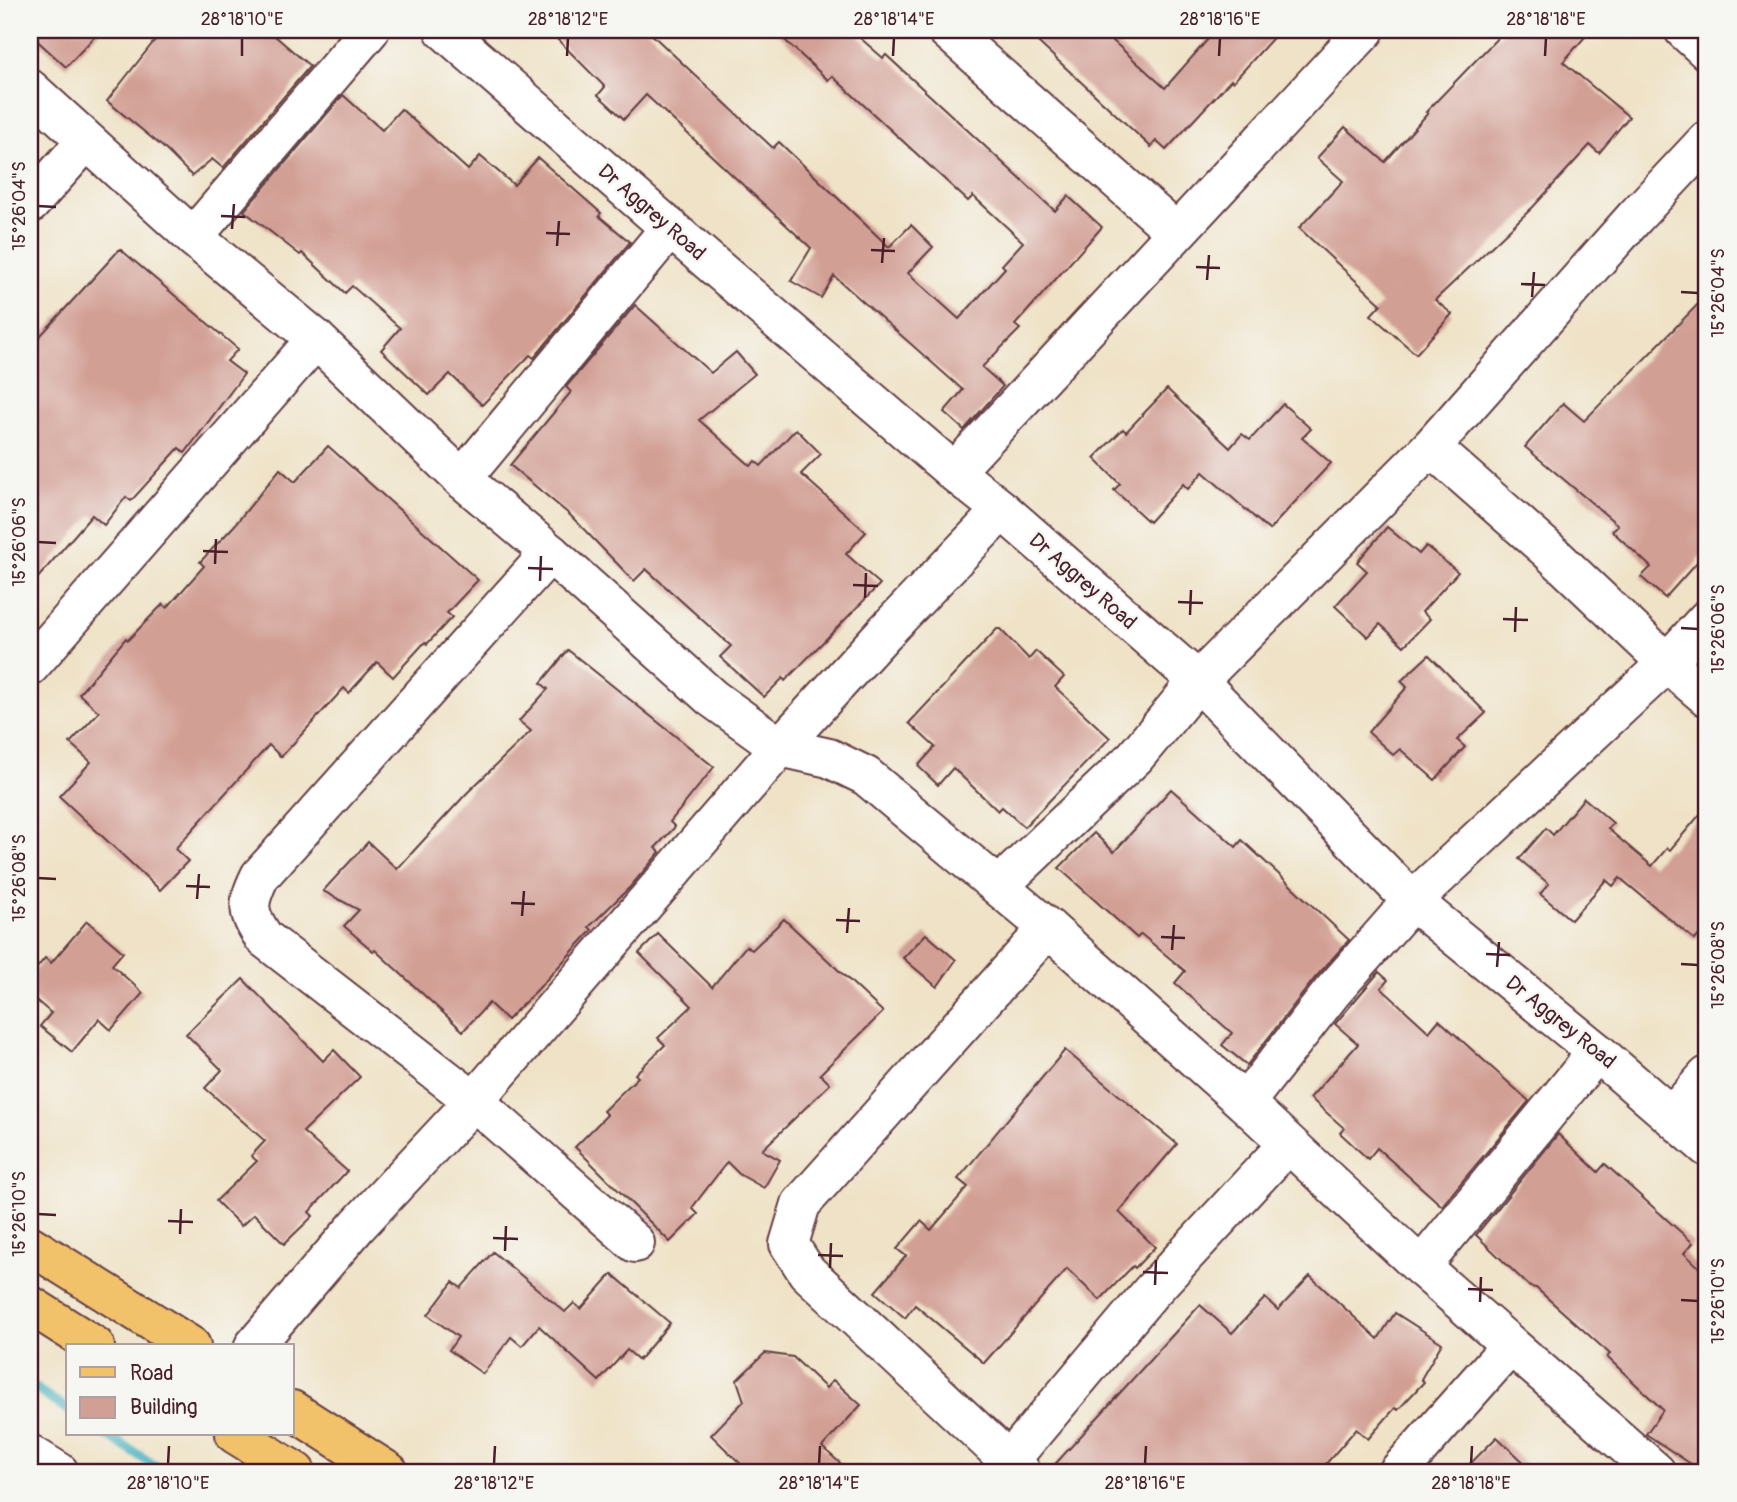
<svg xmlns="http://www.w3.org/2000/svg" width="1737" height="1502" font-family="Pangolin,sans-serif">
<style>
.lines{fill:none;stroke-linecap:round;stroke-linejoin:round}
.stream{stroke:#3eadbc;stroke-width:10}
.building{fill:#d29f94}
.minor-casing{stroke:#633c42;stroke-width:42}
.major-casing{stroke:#633c42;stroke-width:42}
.minor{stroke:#fff;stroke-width:38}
.major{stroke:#f2c26a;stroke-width:38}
.ticks{fill:none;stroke:#4a1f2b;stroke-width:2.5}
.labels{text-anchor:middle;stroke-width:5;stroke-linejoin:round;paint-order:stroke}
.street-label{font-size:21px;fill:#4a1f2b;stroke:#f6f6f2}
.neatline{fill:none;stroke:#4a1f2b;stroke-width:2.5}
.ticks-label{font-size:18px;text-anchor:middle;fill:#4a1f2b}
</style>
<rect width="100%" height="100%" fill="#f6f6f2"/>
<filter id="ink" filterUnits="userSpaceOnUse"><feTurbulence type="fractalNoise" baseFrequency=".0143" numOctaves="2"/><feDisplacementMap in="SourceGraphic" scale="14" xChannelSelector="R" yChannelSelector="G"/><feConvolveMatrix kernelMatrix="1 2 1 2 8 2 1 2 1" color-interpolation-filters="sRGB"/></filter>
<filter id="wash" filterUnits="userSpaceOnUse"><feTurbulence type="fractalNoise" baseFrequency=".00686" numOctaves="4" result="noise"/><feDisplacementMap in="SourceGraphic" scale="28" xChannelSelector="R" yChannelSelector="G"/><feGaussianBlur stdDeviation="1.57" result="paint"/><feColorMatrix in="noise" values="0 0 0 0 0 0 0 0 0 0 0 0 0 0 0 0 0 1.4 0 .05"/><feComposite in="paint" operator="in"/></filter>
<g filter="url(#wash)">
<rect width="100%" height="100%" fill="#efe2c6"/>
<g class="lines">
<g class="stream">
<path d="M30 1385 68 1410"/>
<path d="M105 1434 165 1472"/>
</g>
</g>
<g id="blocks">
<g class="building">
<path d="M30 30H101L66 67 30 34Z"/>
<path d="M163 30H268L310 66 223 168 212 159 192 176 164 148 107 101Z"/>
<path d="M548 30H647L773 148 779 142 889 247 911 225 933 247 908 273 959 319 1005 268 1002 265 1023 242 973 196 968 201 832 76 828 80 774 30H851L883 58 886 55 1055 211 1068 196 1102 227 1015 325 1020 329 982 367 1003 386 964 430 944 412 963 390 834 276 821 298 791 281 811 248 646 95 624 119 598 95 605 87Z"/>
<path d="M1025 30H1101L1165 88 1216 30H1280L1233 82 1231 80 1166 150 1156 141 1151 147Z"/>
<path d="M1505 30H1591L1563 62 1629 117 1599 153 1590 145 1533 207 1435 300 1452 314 1416 354 1371 315 1381 304 1299 228 1343 181 1317 158 1345 127 1385 162 1428 113 1426 112Z"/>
<path d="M343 95 382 130 401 109 468 170 480 156 514 185 538 158 601 213 599 216 630 242 534 358 530 355 482 405 450 374 429 395 381 350 400 328 352 286 345 293 302 253 300 255 244 211Z"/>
<path d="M120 249 238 349 227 361 244 374 185 453 179 448 131 501 126 497 104 525 92 515 30 587V347Z"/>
<path d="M1707 295V551L1665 598 1641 577 1651 567 1612 531 1618 525 1525 447 1563 403 1584 421Z"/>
<path d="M635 305 711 373 736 352 755 374 699 420 751 466 755 461 761 466 796 429 821 454 801 474 866 532 846 554 880 584 785 681 783 678 764 697 720 657 731 646 646 569 634 581 570 515 510 465 571 392 566 387Z"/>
<path d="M1167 389 1230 448 1242 434 1250 440 1283 404 1311 429 1302 438 1331 463 1269 530 1203 472 1188 489 1183 484 1149 522 1114 490 1120 484 1094 458 1123 429 1126 432Z"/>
<path d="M328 446 478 580 447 613 452 617 427 644 425 642 393 677 377 662 349 693 344 688 281 757 269 745 175 849 188 861 160 890 59 796 91 762 70 743 99 712 79 694 126 638 128 640 163 604 167 608 204 566 200 562 234 526 280 469 295 482Z"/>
<path d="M1387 527 1419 554 1426 546 1458 572 1422 612 1430 619 1404 646 1380 624 1368 637 1335 606 1367 571 1357 562Z"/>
<path d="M997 629H1000L1029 659 1036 651 1064 677 1055 687 1110 738 1024 827 1002 807 998 811 953 768 938 785 918 766 935 747 909 723Z"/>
<path d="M568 650 714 767 670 822 675 827 655 848 660 852 630 887 589 927 592 930 538 989 507 1020 489 1003 463 1031 375 950 373 951 344 926 359 910 323 891 368 842 397 869 467 793 531 731 519 721 548 689 541 683Z"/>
<path d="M1429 655 1486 713 1457 740 1465 747 1435 780 1400 749 1393 755 1368 732 1407 687 1401 681Z"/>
<path d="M1171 789 1236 847 1242 840 1349 940 1315 978 1247 1065 1222 1045 1232 1033 1175 983 1185 971 1141 934 1137 938 1059 868 1094 833 1114 852Z"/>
<path d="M1584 798 1613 823 1608 829 1652 866 1667 848 1670 850 1707 806V926L1695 940 1620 878 1613 886 1606 880 1571 920 1540 894 1549 884 1519 859 1546 828 1553 835Z"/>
<path d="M784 919 883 1012 820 1074 830 1084 762 1150 780 1160 764 1188 739 1174 727 1162 692 1208 698 1214 670 1242 575 1147 607 1115 603 1111 638 1077 635 1074 665 1045 658 1038 692 1006 639 953 658 934 712 987 746 946 752 950Z"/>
<path d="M87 921 123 952 112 965 143 993 111 1030 99 1019 72 1052 40 1026 51 1013 30 995V976L45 958 51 963Z"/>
<path d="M926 934 956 960 937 987 903 958Z"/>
<path d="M1379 972 1388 980 1381 988 1429 1032 1439 1020 1529 1101 1442 1206 1377 1148 1368 1159 1340 1133 1344 1128 1310 1098 1358 1044 1335 1024Z"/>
<path d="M243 979 323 1061 334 1050 360 1077 303 1132 347 1171 309 1212 313 1216 284 1244 254 1214 241 1226 216 1201 257 1161 251 1156 265 1141 205 1088 222 1070 186 1034Z"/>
<path d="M1065 1050 1177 1144 1119 1212 1155 1247 1135 1268 1133 1266 1100 1300 1067 1269 984 1363 915 1305 905 1318 875 1292 906 1256 897 1249 921 1221 931 1230 968 1187 958 1179Z"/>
<path d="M1558 1134 1598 1172 1605 1164 1693 1243 1684 1253 1707 1275V1472H1703L1646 1434 1663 1410 1607 1357 1610 1354 1536 1288 1530 1287 1476 1235Z"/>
<path d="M493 1252 565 1312 574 1303 581 1309 612 1274 670 1323 639 1360 627 1350 599 1381 539 1326 522 1346 511 1337 483 1374 449 1350 458 1337 428 1315 453 1282 461 1288Z"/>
<path d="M1310 1276 1378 1339 1395 1313 1442 1343 1421 1379 1424 1382 1398 1410 1395 1408 1368 1439 1356 1429 1319 1472H1048L1200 1305 1232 1333 1265 1298 1278 1310Z"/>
<path d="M765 1353 793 1357 826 1388 833 1380 861 1405 822 1447 850 1472H749L711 1435 744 1401 737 1380Z"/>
<path d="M1497 1437 1534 1472H1462Z"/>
</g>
</g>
</g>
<g filter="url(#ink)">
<use href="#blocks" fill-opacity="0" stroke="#633c42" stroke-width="2"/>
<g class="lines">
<defs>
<g id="minor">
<path d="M444 30 670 228 954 472 1002 510 1198 681 1412 901 1597 1052 1707 1147"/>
<path d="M947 30 1176 232"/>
<path d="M1684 30 1707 51"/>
<path d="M30 89 193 237 316 339 462 479 550 553 712 698 780 747 829 758 866 776 1048 928 1245 1103 1421 1267 1656 1472"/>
<path d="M30 204 86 141"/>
<path d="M193 237 370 30"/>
<path d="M1431 447 1548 550 1667 663 1707 697"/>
<path d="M954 472 1365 30"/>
<path d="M462 479 670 228"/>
<path d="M550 553 260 876C246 905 247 912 264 938L474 1101 635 1243"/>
<path d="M30 666 316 339"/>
<path d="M999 886 1135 757 1198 681 1431 447 1635 217 1707 140"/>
<path d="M1245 1103 1332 992 1412 901 1667 663 1707 619"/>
<path d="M1672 1116 1707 1076"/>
<path d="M1421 1267 1597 1052"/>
<path d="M254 1346 357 1226 474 1101 780 747 885 632 1002 510"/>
<path d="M30 1454 59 1472"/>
<path d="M1000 1472 1150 1293 1287 1145"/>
<path d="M1021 1472 807 1272 789 1244 801 1204 1048 928"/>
<path d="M1398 1472 1510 1346"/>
</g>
<g id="major">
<path d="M30 1245 191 1346"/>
<path d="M30 1305 95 1346"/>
<path d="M292 1410 389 1472"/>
<path d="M235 1434 296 1472"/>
</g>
</defs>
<use href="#minor" class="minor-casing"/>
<use href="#major" class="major-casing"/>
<use href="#minor" class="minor"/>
<use href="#major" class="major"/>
</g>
</g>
<path class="ticks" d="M242 56V38M567 56 568 38M893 56 894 38M1219 56 1220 38M1545 56 1546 38M38 206 56 207M221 216 245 217M232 229 234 204M546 233 570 234M557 246 559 221M871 250 895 251M882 263 884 238M1196 267 1220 268M1207 280 1209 255M1521 284 1545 285M1681 292 1698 293M1532 297 1534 272M38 542 56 543M203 551 228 552M215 564 216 539M528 568 553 569M540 581 541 556M853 585 878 586M865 598 866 573M1178 602 1203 603M1190 615 1191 590M1503 619 1528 620M1681 628 1698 629M1515 632 1516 607M38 878 56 879M186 886 210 887M197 899 199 874M511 903 535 904M522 916 524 891M836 920 860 921M847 933 849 908M1161 937 1185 938M1172 950 1174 925M1486 954 1510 955M1681 964 1698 965M1497 967 1499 942M38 1214 56 1215M168 1221 193 1222M180 1234 181 1209M493 1238 518 1239M505 1251 506 1226M818 1255 843 1256M830 1268 831 1243M1143 1272 1168 1273M1155 1285 1156 1260M1468 1289 1493 1290M1681 1300 1698 1301M1480 1302 1481 1277M168 1464 169 1446M494 1464 495 1446M819 1464 820 1446M1145 1464 1146 1446M1471 1464 1472 1446"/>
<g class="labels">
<g class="street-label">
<text transform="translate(652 212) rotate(41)" y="7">Dr Aggrey Road</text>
<text transform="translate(1083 581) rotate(41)" y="7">Dr Aggrey Road</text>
<text transform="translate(1561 1022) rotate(39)" y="7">Dr Aggrey Road</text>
</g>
</g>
<rect width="1737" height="1502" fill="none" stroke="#f6f6f2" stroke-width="77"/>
<rect x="66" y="1344" width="228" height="91" fill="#f6f6f2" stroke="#b1a0a2" stroke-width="2"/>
<rect x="80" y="1367" width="35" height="10" fill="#f2c26a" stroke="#b1a0a2" stroke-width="2"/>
<text x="130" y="1380" font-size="21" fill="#4a1f2b">Road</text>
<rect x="80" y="1397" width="35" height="21" fill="#d29f94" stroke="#b1a0a2" stroke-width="2"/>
<text x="130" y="1414" font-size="21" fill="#4a1f2b">Building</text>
<rect x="38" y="38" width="1660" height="1426" class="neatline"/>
<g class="ticks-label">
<text x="242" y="25">28°18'10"E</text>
<text x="568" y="25">28°18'12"E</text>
<text x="894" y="25">28°18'14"E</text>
<text x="1220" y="25">28°18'16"E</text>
<text x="1546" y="25">28°18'18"E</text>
<text transform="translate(19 206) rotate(-90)" y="6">15°26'04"S</text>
<text transform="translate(1718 293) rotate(-90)" y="6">15°26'04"S</text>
<text transform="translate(19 542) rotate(-90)" y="6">15°26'06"S</text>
<text transform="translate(1718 629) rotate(-90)" y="6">15°26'06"S</text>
<text transform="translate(19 878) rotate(-90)" y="6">15°26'08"S</text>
<text transform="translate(1718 965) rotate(-90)" y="6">15°26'08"S</text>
<text transform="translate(19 1214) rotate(-90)" y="6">15°26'10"S</text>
<text transform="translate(1718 1301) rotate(-90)" y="6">15°26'10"S</text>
<text x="168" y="1489">28°18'10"E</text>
<text x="494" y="1489">28°18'12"E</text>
<text x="819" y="1489">28°18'14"E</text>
<text x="1145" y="1489">28°18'16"E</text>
<text x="1471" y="1489">28°18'18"E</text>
</g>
</svg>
